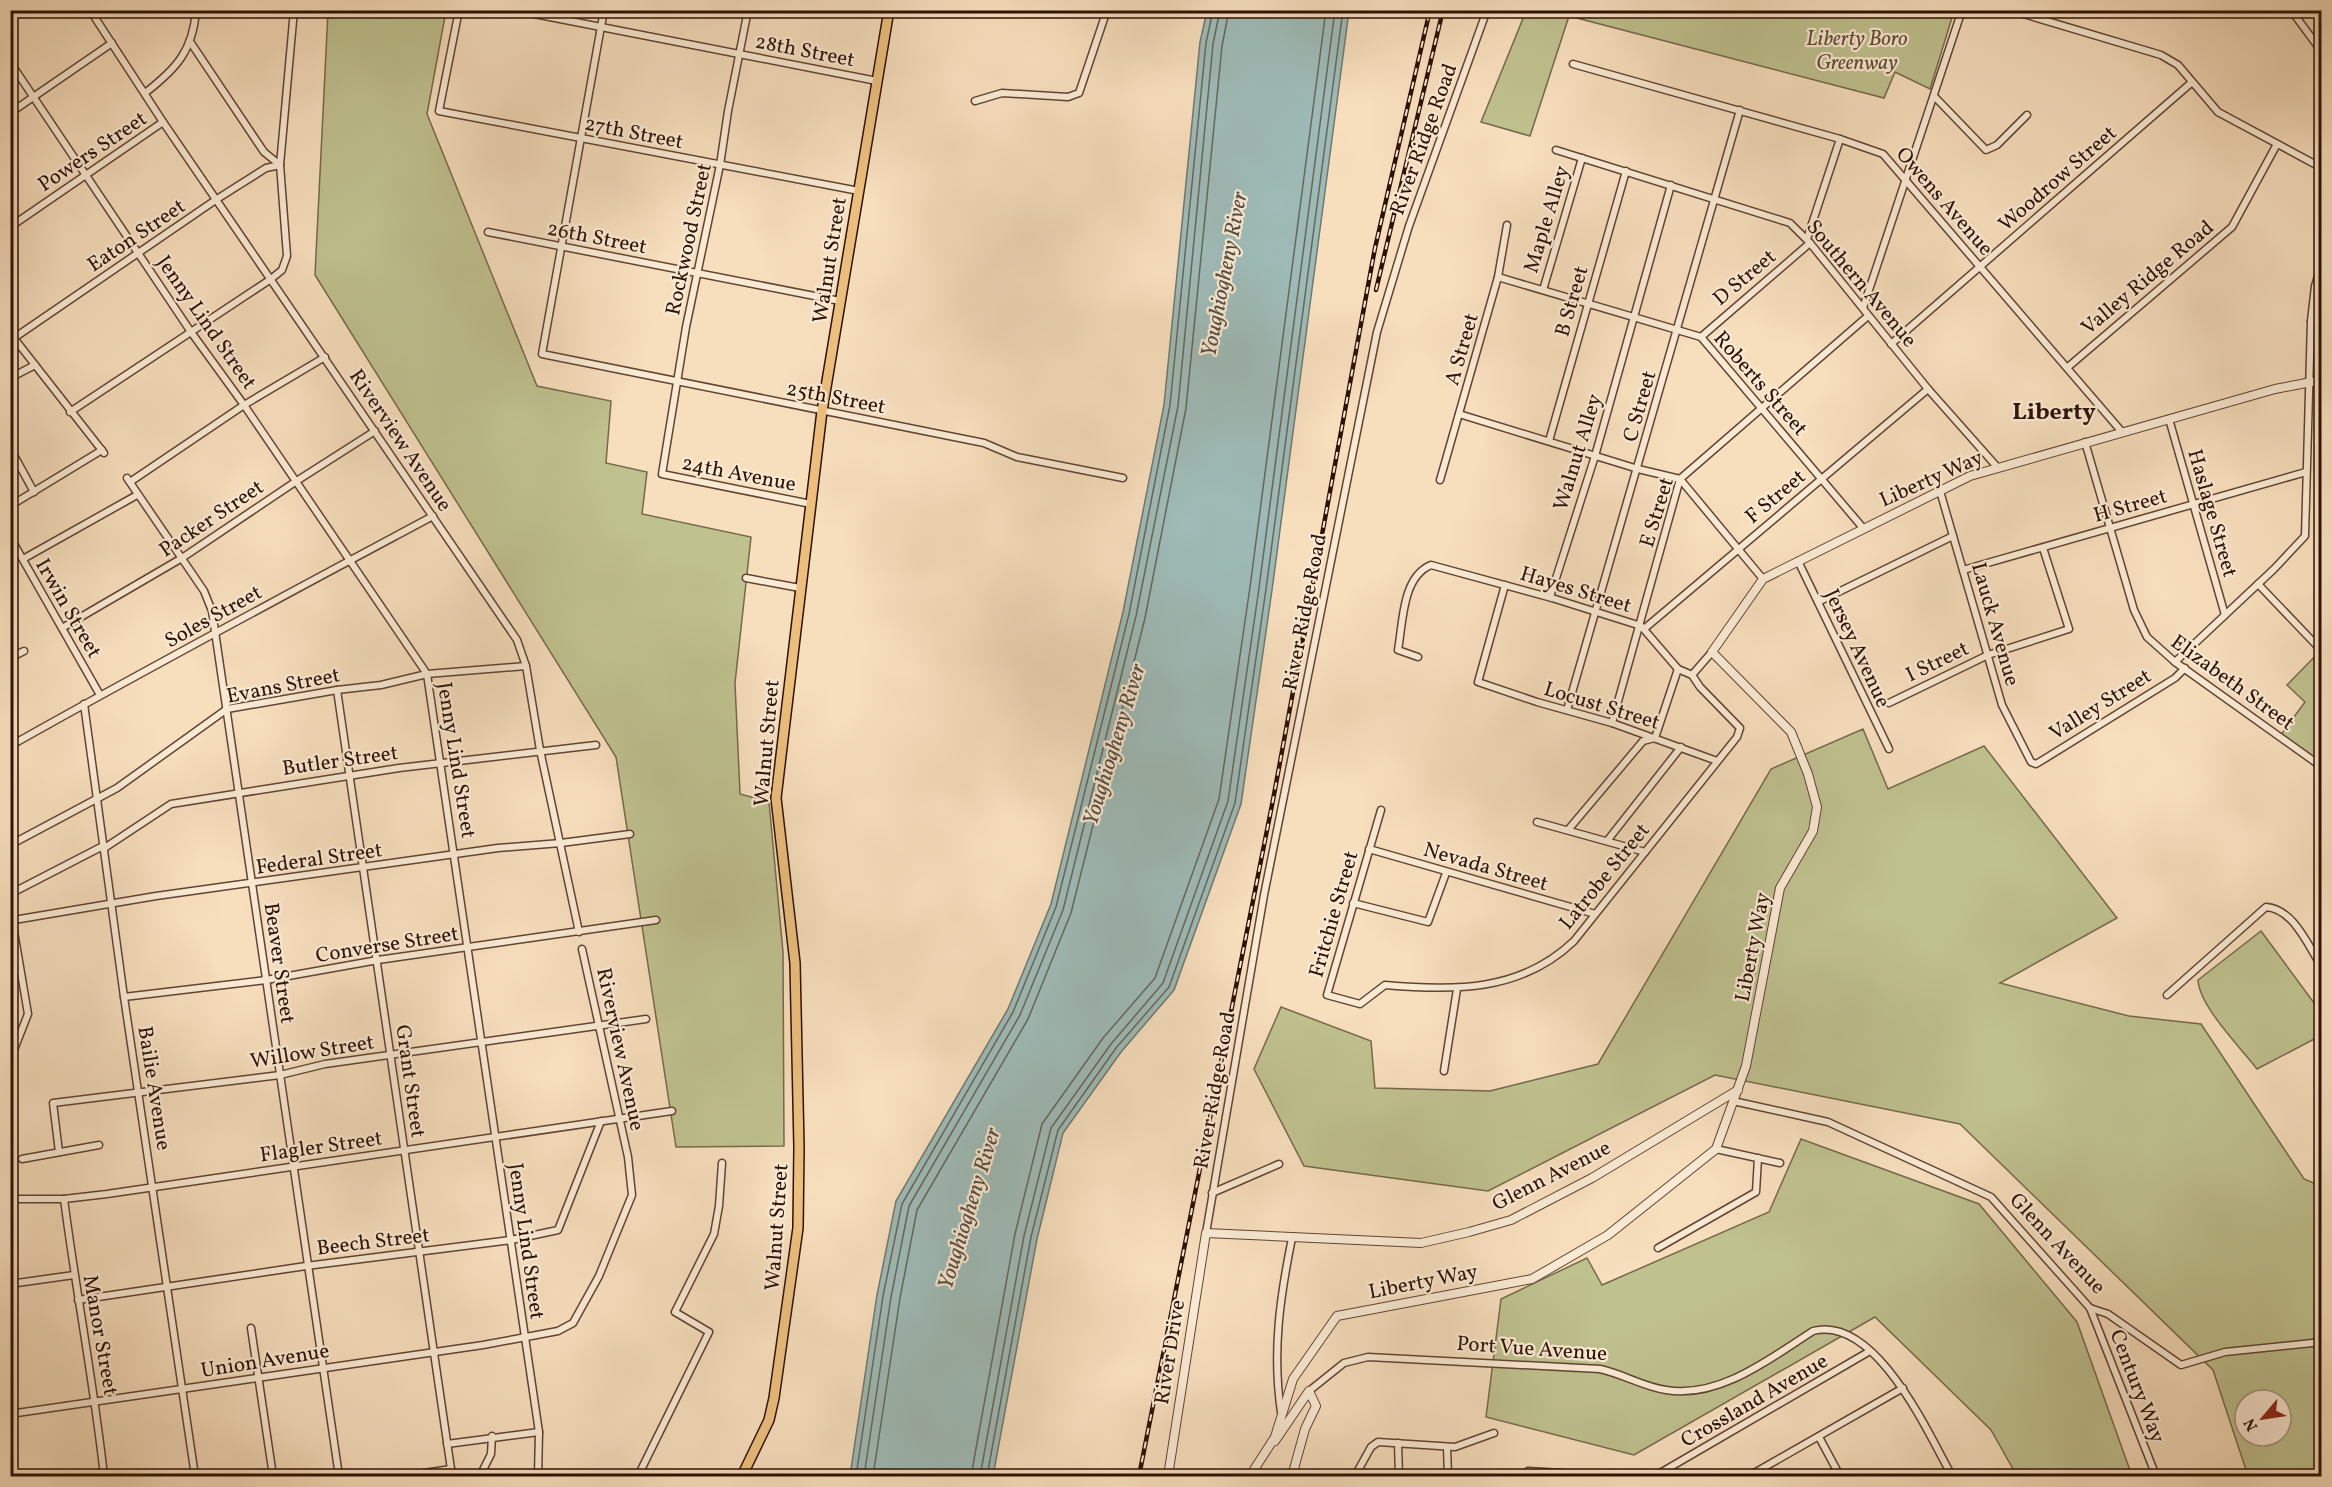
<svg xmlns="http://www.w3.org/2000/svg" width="2332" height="1487" font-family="Vollkorn,serif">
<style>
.green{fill:#bfc18f;stroke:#76694a;stroke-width:1.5;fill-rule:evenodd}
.water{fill:#9ebbb7;stroke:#717770;stroke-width:1.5}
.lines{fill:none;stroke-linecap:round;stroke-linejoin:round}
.shore{stroke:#66665e;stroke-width:1.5}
.minor-casing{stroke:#604433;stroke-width:9}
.tertiary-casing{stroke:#604433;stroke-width:10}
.primary-casing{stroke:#2d1105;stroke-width:12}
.minor{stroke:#faead4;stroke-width:6}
.tertiary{stroke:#faead4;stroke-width:8}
.primary{stroke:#ecbf7e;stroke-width:9}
.rail-casing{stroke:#2d1105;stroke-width:4.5}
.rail{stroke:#faead4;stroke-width:2;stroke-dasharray:7;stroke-linecap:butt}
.labels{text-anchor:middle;stroke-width:4.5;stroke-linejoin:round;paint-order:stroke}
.park-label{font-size:21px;font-style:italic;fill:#604f35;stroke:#faead4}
.street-label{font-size:21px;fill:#2d1105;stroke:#faead4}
.water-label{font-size:22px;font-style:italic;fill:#554c43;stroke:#faead4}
.quarter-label{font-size:24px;font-weight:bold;fill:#2d1105;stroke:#faead4}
</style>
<rect width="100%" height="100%" fill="#f7debd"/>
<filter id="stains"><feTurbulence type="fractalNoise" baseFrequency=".00333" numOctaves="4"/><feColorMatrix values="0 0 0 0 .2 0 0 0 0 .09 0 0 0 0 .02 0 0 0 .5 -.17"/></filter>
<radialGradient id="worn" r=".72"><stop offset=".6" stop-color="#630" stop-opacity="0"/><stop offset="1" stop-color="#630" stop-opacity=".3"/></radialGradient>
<g class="green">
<path d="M328 11H446L427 114 537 386 611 401 606 463 647 472 642 514 751 537 735 683 740 794 769 802 783 952 784 1146 676 1147 616 757 315 275Z"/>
<path d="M1526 11V10L1954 11 1930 89 1895 72 1884 98 1569 16 1530 136 1481 122Z"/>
<path d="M2321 650V768L2280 736 2305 702 2287 685Z"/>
<path d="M1863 729 1888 789 1984 746 2117 918 2000 983 2129 1016 2201 1024 2304 1179 2321 1186V1476H2248L2213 1370 1960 1124 1715 1075 1488 1191 1304 1166 1254 1069 1281 1007 1371 1041 1375 1088 1490 1091 1598 1064 1771 769ZM2245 1400H2281V1436H2245Z"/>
<path d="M2261 931 2320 1011V1036L2257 1069C2241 1048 2199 1006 2198 980Z"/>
<path d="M1801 1139 1979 1204 2077 1322 2132 1476H2017L1991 1430 1875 1317 1634 1455 1486 1417 1501 1299 1587 1258 1602 1285 1769 1212Z"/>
</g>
<path class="water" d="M1207 11H1349L1272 590 1241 804 1174 990 1121 1052 1063 1133 1037 1239 993 1476H850L877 1295 896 1201 1008 1009 1051 904 1123 612 1164 405 1200 42Z"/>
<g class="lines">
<g class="shore">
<path d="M856 1476 883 1296 902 1204 1013 1012 1056 907 1129 614 1170 405 1206 43 1213 10"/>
<path d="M864 1476 891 1297 909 1206 1020 1015 1063 910 1136 616 1178 406 1213 44 1220 10"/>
<path d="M873 1476 900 1298 917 1210 1028 1019 1071 913 1145 618 1186 408 1222 46 1229 10"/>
<path d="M971 1476 1015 1234 1042 1124 1103 1038 1155 978 1219 799 1250 587 1326 10"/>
<path d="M980 1476 1024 1236 1051 1128 1111 1044 1163 983 1228 801 1259 588 1335 10"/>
<path d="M987 1476 1031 1237 1058 1130 1116 1048 1169 987 1235 803 1266 589 1343 10"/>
</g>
<defs>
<g id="minor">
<path d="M90 10 163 122 517 640 526 666 540 750 579 932"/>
<path d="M459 10 439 111 859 191"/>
<path d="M514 10 877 81"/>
<path d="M604 10 542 354 984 443 1017 457 1123 478"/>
<path d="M748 10 728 111 720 165 686 327 662 474 811 504"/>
<path d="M2010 10 2161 55 2178 65 2218 112 2322 168"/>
<path d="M2291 10 2322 52"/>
<path d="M191 43 264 152 280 165"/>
<path d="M10 62 191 332 244 405 427 674 539 1432 538 1476"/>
<path d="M1573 64 1840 139 1883 154 2122 432"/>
<path d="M145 93C176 69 193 51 196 10"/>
<path d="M1934 96 1986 150 1997 145 2027 115"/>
<path d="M975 101 1002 93 1068 97 1079 93 1107 10"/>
<path d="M10 113 112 43"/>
<path d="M1556 150 1790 223 1810 243 1928 389 1998 468"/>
<path d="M10 227 163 122"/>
<path d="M488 232 840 301"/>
<path d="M1807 239 1840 139"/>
<path d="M1498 277 1701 337 1863 528"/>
<path d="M1543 290 1582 158"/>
<path d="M1863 308 1962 10"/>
<path d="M2311 321 2322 320"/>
<path d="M10 333 104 453"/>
<path d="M1701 337 1810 243"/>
<path d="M14 338 217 199 266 168 280 165"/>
<path d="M1891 344 2191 83"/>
<path d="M2068 367 2232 227 2277 144"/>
<path d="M10 378 35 365"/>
<path d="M70 412 271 279 282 270 287 256 280 165 294 10"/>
<path d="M1459 414 1638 469 1680 479 1763 579"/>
<path d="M2169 419 2225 615"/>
<path d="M1549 441 1626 171"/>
<path d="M2085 442 2134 610 2147 637 2175 662 2322 767"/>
<path d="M10 448 34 492"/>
<path d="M127 478 204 591 212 611 339 1476"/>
<path d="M1440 480 1498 277 1507 225"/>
<path d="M130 482 244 405 325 357"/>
<path d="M1940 491 2002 705 2031 762 2036 764 2041 761 2175 678 2185 668"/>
<path d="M10 506 102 450"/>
<path d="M10 537 100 695"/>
<path d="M23 559 137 495"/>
<path d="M1798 561 1889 749"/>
<path d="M1963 570 2306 472"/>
<path d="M746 578 800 588"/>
<path d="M2258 584 2321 650"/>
<path d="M1505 585 1478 682 1537 702 1612 723 1717 761"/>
<path d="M1550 597 1595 456 1671 185"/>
<path d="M1818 602 1953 536"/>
<path d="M62 628 182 558 295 482 375 431"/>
<path d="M1644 629 1928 389"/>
<path d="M1418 657 1398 650C1403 622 1402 577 1431 565L1552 598 1641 626 1678 669 1692 675"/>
<path d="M10 658 24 651"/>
<path d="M2175 662 2274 569 2305 536 2311 321 2315 286 2322 263"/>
<path d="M1692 675 1712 652"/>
<path d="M337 690 452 1476"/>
<path d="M1889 703 1988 655 2069 629 2043 548"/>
<path d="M84 704 124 997 195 1476"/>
<path d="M1567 710 1740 110"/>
<path d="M1612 723 1680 479 1868 316"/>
<path d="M10 746C150 667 291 592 433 516"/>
<path d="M1381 810 1327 995 1360 1004 1385 985C1454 991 1521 992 1574 941L1737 737 1740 728 1700 687 1692 675"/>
<path d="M1537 822 1645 852"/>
<path d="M1568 830 1643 741 1655 738 1678 669"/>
<path d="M1607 841 1681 747"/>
<path d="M10 845 117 788 227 709 337 690 381 685 427 674 526 666"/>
<path d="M103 849 171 804 399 768 596 745"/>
<path d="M1369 849 1595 914"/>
<path d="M10 894 103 846"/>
<path d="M1353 903 1428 922 1446 873"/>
<path d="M10 908 28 1014 10 1060"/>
<path d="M14 920 156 896 498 848 561 843 630 834"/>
<path d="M2167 995 2266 907C2294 909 2308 946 2322 967"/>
<path d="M124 997 266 980 378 960 656 920"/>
<path d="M1444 1071 1457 989"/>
<path d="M1733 1101 1828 1122 1991 1197 2090 1308 2108 1314 2181 1365 2225 1352 2322 1342"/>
<path d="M1716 1149 1780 1163"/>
<path d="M59 1152 53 1103 280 1075 325 1064 646 1019"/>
<path d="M22 1159 99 1145"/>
<path d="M1212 1193 1279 1164"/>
<path d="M10 1199H64L107 1194 672 1111"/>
<path d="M64 1199C76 1292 94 1384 104 1476"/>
<path d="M1206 1233 1264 895 1377 332 1409 226 1487 10"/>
<path d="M1658 1248 1756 1192 1758 1158"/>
<path d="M10 1284 74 1275"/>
<path d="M78 1300 306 1266 511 1240 558 1230 601 1121"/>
<path d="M2090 1308 2156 1476"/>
<path d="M251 1328 273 1476"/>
<path d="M1309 1391 1344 1363 1368 1357 1600 1369C1623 1374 1644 1387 1666 1390 1719 1399 1771 1358 1813 1331 1876 1315 1928 1433 1952 1476"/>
<path d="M1281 1412C1272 1352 1280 1297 1292 1238"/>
<path d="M10 1414 483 1345 558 1331 573 1323 599 1276 632 1195 628 1157 582 949"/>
<path d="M1819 1437 1840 1476"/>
<path d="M1398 1443 1399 1476"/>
<path d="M447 1444 539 1432"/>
<path d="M1447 1447 1448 1476"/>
<path d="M404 1476 451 1469"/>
<path d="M480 1476 491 1454 492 1436"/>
<path d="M638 1476 709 1332 675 1312 714 1234 719 1206 722 1163"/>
<path d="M1355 1476 1371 1447 1378 1442 1455 1447 1494 1433"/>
<path d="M1528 1476V1471L1612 1476"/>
<path d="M1655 1476 1870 1351"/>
<path d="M1749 1476 1903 1388"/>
</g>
<g id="tertiary">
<path d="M1275 1441 1309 1391 1316 1406 1305 1429 1292 1476"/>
<path d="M1168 1476 1206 1233 1421 1243 1469 1232 1511 1220 1592 1178 1738 1090"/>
<path d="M1250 1476 1275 1437 1293 1379 1337 1316 1532 1279 1608 1235 1716 1149 1746 1066 1780 888 1813 831 1817 807 1808 774 1791 732 1712 652 1763 579 1970 476 2275 389 2322 380"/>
</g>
<path id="primary" d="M742 1476 769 1420 774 1398 798 1228 799 1147 795 963 776 798 822 411 889 10"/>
</defs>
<use href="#minor" class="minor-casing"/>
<use href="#tertiary" class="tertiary-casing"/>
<use href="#primary" class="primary-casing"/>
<use href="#minor" class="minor"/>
<use href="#tertiary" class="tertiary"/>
<use href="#primary" class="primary"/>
<defs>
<g id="rail">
<path d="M1376 290 1443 10"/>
<path d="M1139 1476 1273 800 1375 248 1430 10"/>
</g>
</defs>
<use href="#rail" class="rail-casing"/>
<use href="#rail" class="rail"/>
</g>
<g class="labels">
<g class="park-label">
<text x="1857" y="45">Liberty Boro<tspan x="1857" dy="24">Greenway</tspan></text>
</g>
<g class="street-label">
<text transform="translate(805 50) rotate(11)" y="7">28th Street</text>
<text transform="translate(634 132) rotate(11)" y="7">27th Street</text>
<text transform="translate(1423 139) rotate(-70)" y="7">River Ridge Road</text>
<text transform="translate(92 151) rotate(-34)" y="7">Powers Street</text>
<text transform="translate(2057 178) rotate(-41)" y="7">Woodrow Street</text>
<text transform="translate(1945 201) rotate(49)" y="7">Owens Avenue</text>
<text transform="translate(1546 219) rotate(-73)" y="7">Maple Alley</text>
<text transform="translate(136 235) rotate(-34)" y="7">Eaton Street</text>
<text transform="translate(597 237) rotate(11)" y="7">26th Street</text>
<text transform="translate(688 239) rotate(-78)" y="7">Rockwood Street</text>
<text transform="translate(829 260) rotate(-81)" y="7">Walnut Street</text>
<text transform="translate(1744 277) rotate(-40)" y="7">D Street</text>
<text transform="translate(2147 277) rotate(-40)" y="7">Valley Ridge Road</text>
<text transform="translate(1862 283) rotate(50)" y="7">Southern Avenue</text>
<text transform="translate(1571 301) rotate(-74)" y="7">B Street</text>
<text transform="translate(207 322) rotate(55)" y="7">Jenny Lind Street</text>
<text transform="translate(1461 349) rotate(-74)" y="7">A Street</text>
<text transform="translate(1761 383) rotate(49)" y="7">Roberts Street</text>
<text transform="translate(836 397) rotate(11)" y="7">25th Street</text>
<text transform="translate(1639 406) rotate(-74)" y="7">C Street</text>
<text transform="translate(401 440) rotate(56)" y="7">Riverview Avenue</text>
<text transform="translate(1577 452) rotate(-73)" y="7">Walnut Alley</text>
<text transform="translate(739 473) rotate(11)" y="7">24th Avenue</text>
<text transform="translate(1931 478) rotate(-24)" y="7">Liberty Way</text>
<text transform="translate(1775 496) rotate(-40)" y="7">F Street</text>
<text transform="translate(2130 505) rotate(-16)" y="7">H Street</text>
<text transform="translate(1656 512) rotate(-73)" y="7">E Street</text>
<text transform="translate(2213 513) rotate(74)" y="7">Haslage Street</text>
<text transform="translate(211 518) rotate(-34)" y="7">Packer Street</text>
<text transform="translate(1576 589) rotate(17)" y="7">Hayes Street</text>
<text transform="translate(69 608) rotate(60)" y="7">Irwin Street</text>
<text transform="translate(1304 612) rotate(-79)" y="7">River Ridge Road</text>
<text transform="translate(213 616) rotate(-29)" y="7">Soles Street</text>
<text transform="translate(1996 624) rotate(74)" y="7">Lauck Avenue</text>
<text transform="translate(1858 648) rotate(65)" y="7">Jersey Avenue</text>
<text transform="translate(1937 661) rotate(-26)" y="7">I Street</text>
<text transform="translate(2233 682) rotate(36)" y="7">Elizabeth Street</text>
<text transform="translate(283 685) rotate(-11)" y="7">Evans Street</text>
<text transform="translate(2100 704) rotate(-32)" y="7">Valley Street</text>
<text transform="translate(1602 705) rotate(17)" y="7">Locust Street</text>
<text transform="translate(766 743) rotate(-85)" y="7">Walnut Street</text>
<text transform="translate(340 760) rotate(-8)" y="7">Butler Street</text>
<text transform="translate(457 760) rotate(81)" y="7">Jenny Lind Street</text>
<text transform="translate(319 858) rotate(-8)" y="7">Federal Street</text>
<text transform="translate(1486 866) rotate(16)" y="7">Nevada Street</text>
<text transform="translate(1604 876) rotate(-51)" y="7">Latrobe Street</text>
<text transform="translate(1333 914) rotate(-74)" y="7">Fritchie Street</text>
<text transform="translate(387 944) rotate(-9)" y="7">Converse Street</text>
<text transform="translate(1752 947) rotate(-79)" y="7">Liberty Way</text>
<text transform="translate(280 963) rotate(82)" y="7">Beaver Street</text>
<text transform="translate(621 1049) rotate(78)" y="7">Riverview Avenue</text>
<text transform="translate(312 1051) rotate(-9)" y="7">Willow Street</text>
<text transform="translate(411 1081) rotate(82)" y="7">Grant Street</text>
<text transform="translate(155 1088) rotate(81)" y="7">Bailie Avenue</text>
<text transform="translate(1214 1090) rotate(-80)" y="7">River Ridge Road</text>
<text transform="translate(321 1146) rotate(-8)" y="7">Flagler Street</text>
<text transform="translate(1551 1175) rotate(-27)" y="7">Glenn Avenue</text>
<text transform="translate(776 1227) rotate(-86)" y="7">Walnut Street</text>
<text transform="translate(373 1241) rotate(-7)" y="7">Beech Street</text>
<text transform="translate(527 1241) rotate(82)" y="7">Jenny Lind Street</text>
<text transform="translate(2058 1243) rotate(47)" y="7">Glenn Avenue</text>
<text transform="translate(1423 1281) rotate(-11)" y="7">Liberty Way</text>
<text transform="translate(101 1335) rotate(80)" y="7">Manor Street</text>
<text transform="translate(1532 1348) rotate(4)" y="7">Port Vue Avenue</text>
<text transform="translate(1169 1352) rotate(-81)" y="7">River Drive</text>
<text transform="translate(265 1360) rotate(-9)" y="7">Union Avenue</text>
<text transform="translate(2138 1386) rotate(69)" y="7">Century Way</text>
<text transform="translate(1754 1400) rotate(-30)" y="7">Crossland Avenue</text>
</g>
<g class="water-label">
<text transform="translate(1223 274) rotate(-79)" y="8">Youghiogheny River</text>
<text transform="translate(1113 744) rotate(-73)" y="8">Youghiogheny River</text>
<text transform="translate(968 1208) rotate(-73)" y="8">Youghiogheny River</text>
</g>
<g class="quarter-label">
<text x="2054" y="419">Liberty</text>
</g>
</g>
<rect width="2332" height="1487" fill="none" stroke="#f7debd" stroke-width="36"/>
<rect x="12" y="12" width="2308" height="1463" fill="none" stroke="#2d1105" stroke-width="3"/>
<rect x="18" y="18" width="2296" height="1451" fill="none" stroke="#2d1105" stroke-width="1.5"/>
<g transform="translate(2263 1418) rotate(241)"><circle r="28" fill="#faead4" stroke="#a89381" stroke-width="1.5"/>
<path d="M0-4.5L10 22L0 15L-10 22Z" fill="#8f2418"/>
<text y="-9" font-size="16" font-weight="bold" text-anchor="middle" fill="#2d1105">N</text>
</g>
<rect width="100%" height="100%" filter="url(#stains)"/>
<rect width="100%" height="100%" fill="url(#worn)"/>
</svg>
